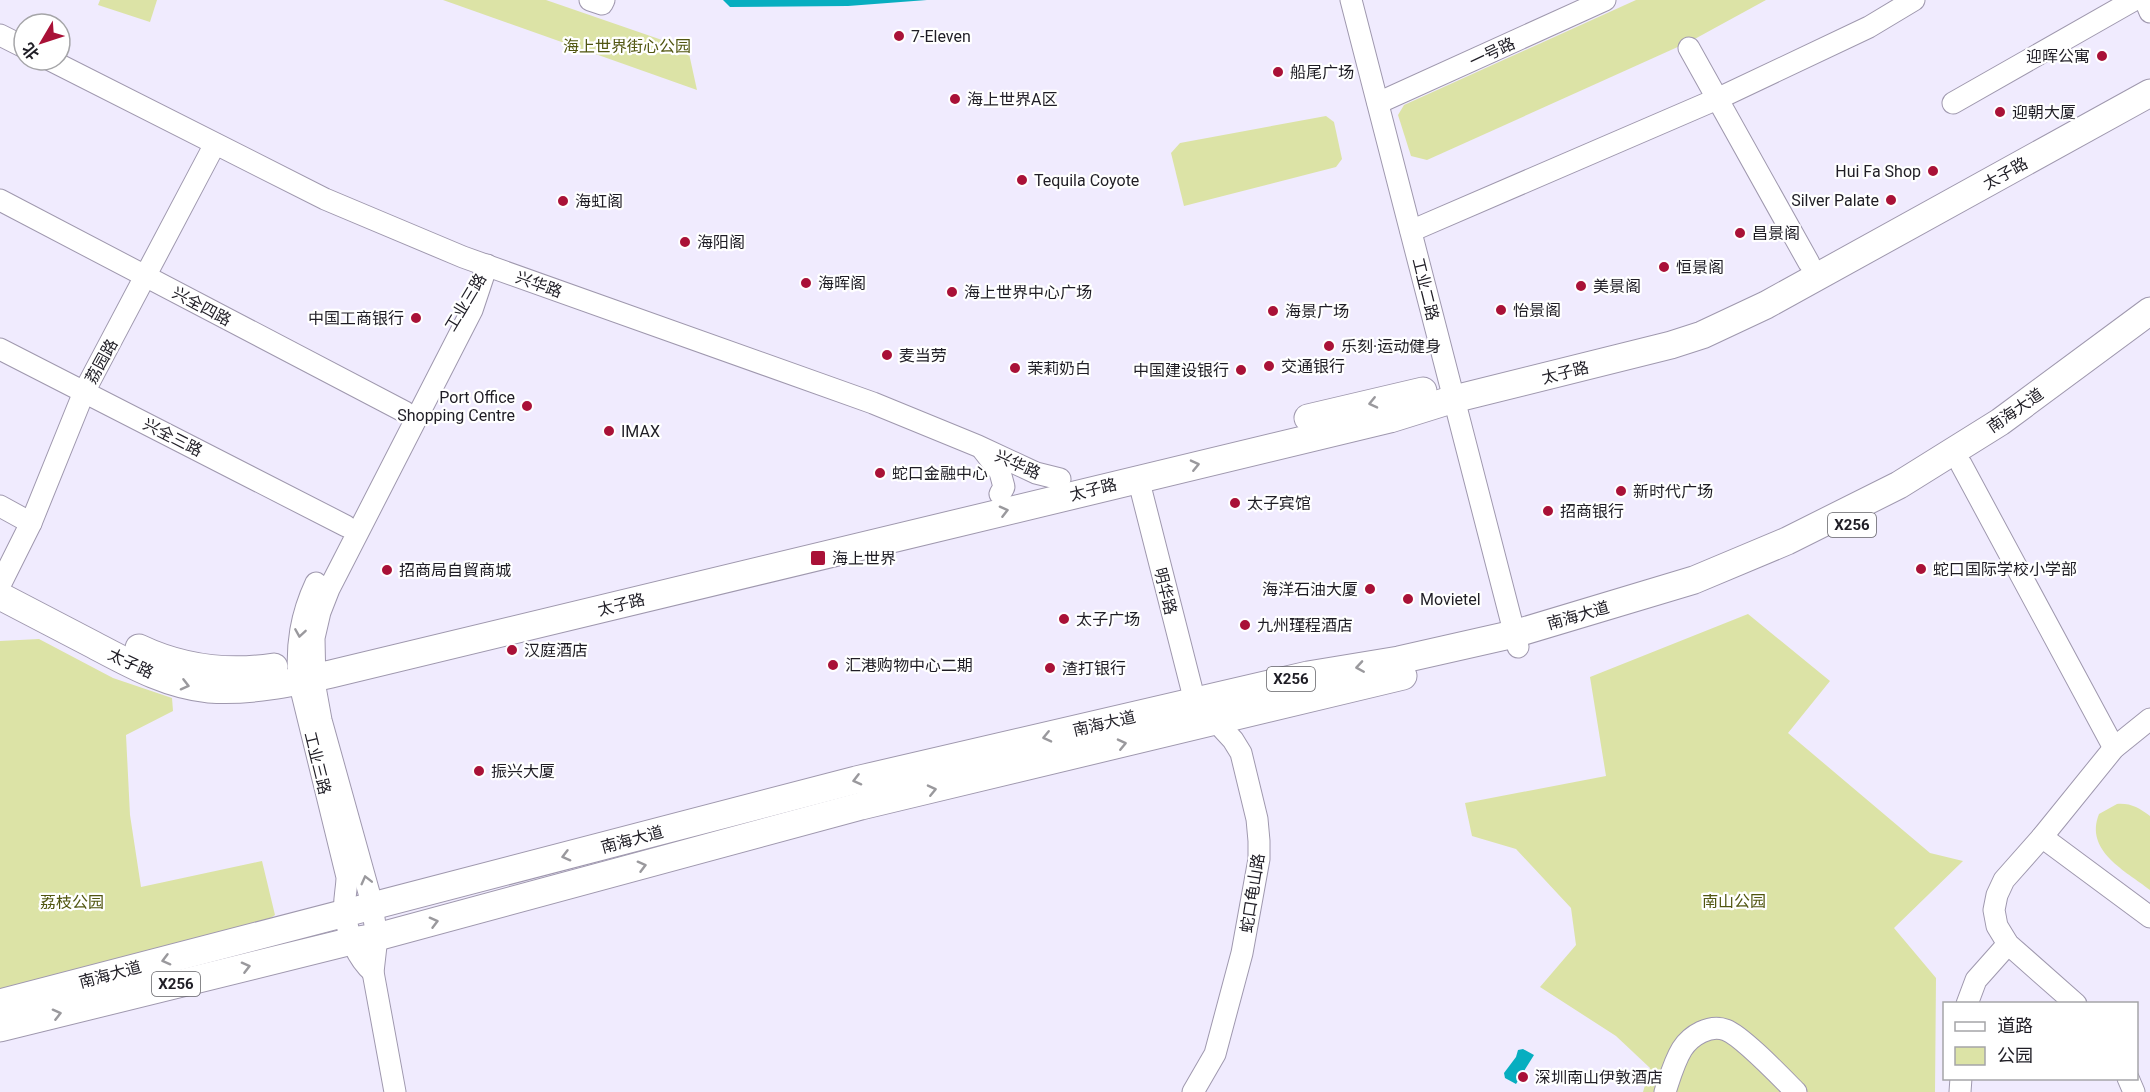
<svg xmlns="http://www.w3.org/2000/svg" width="2150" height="1092" font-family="Roboto,'Noto Sans SC',sans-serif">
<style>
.green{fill:#dce3a6}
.water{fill:#07aec0}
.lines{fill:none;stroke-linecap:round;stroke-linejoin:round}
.minor-casing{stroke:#9f98ae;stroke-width:23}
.major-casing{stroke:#9f98ae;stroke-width:29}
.minor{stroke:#fff;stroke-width:21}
.major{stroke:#fff;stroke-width:27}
.oneway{stroke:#9a999d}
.poi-dot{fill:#a91137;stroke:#fff;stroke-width:2}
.labels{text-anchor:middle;stroke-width:4.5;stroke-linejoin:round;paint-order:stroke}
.shield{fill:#fff;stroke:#626166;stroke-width:1.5}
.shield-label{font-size:15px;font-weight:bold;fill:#1f1d25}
.poi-label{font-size:16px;fill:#1f1d25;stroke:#fff;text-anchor:start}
.park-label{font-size:16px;fill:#515611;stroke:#fff}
.street-label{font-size:16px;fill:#1f1d25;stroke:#fff}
</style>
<rect width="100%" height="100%" fill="#f0ebfe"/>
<g class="green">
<path d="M100 0H157L150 22 98 5Z"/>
<path d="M443 0H546L688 49 697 90Z"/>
<path d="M1636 0H1766L1691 41 1427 160 1411 156 1398 115 1404 105Z"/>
<path d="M1326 116 1334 122 1342 159 1336 167 1184 206 1171 153 1180 143Z"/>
<path d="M1748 614 1830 681 1788 733 1930 853 1963 861 1894 928 1936 978 1935 1092H1643L1650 1068 1616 1036 1540 987 1576 945 1571 908 1516 849 1472 836 1465 803 1606 776 1590 677Z"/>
<path d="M39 639 113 678 172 698 173 711 126 735 130 815 141 887 262 861 275 915 249 933 0 993V641Z"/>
<path d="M2117 804C2131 803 2139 808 2150 816V890C2126 871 2084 851 2099 814Z"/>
</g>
<g class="water">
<path d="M723 0H927L848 6 730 7Z"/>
<path d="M1523 1049 1534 1055 1516 1084 1505 1078 1504 1073 1516 1057 1518 1050Z"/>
</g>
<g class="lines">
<defs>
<g id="minor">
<path d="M590 0 602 4 604 0"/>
<path d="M1351 0 1518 647"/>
<path d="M2145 0 2150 12"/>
<path d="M0 35 24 47"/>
<path d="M1689 48 1809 263"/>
<path d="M50 60 325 199 463 257 873 403 978 446 1036 473 1060 479"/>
<path d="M1378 103 1605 0"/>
<path d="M1953 103 2134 0"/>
<path d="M0 200 405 412"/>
<path d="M1411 231 1717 99 1869 27 1914 0"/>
<path d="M0 349 346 526"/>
<path d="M983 450 1000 472 1004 487 1000 494"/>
<path d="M1961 464 2114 748"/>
<path d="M1138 478 1192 690 1198 702 1233 740 1241 753 1257 819 1259 841V859L1242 953 1215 1054 1193 1092"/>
<path d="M0 506 31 523"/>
<path d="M316 583C301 615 296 645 299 681L347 877C347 889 343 902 345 914 348 935 357 958 373 972"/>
<path d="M0 585 31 523 84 392 215 144"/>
<path d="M2042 837 2150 917"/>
<path d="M1967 1004 1976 980 2008 944"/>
<path d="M2076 1004 2008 944 1997 926 1994 910 1997 895 2004 880 2042 837 2114 748 2150 719"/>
<path d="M2128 1078 2134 1092"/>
<path d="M395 1092 373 972 377 937 371 900 321 720 315 687 314 638 320 612 329 589 472 310 487 265"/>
<path d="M1665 1092C1670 1077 1674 1062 1682 1049 1691 1035 1710 1024 1726 1030 1742 1036 1782 1078 1796 1092"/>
<path d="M1960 1092 1961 1078"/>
</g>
<g id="major">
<path d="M1308 418 1423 391"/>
<path d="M0 596C31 612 63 629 94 645 130 664 167 685 209 689 250 692 291 683 331 674L1390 419 1454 399 1671 345 1702 335 1766 305 2150 93"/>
<path d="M139 648C181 668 227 674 274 667"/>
<path d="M0 1003 856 780 1308 675 1399 660 1514 634 1694 580 1787 541 1899 485 2000 422 2150 311"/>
<path d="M0 1028 352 941 377 937 861 806 1403 676"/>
</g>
</defs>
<use href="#minor" class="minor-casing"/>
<use href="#major" class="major-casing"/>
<use href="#minor" class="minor"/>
<use href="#major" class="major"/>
</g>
<defs><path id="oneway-chevron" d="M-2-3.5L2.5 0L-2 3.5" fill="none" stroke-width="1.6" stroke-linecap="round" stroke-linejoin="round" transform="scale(1.5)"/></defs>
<g class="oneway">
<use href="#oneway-chevron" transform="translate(1373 403) rotate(167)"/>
<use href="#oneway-chevron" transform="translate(1195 465) rotate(-13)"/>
<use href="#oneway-chevron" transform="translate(1004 511) rotate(-14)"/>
<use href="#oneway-chevron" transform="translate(300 633) rotate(99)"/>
<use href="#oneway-chevron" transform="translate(1360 667) rotate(171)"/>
<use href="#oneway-chevron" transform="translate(185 685) rotate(14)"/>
<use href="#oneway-chevron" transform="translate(1047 737) rotate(167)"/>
<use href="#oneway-chevron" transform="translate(1122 744) rotate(-13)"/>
<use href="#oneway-chevron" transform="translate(857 780) rotate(166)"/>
<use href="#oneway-chevron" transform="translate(932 790) rotate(-13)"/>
<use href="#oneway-chevron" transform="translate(566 856) rotate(165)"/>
<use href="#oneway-chevron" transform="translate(642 866) rotate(-15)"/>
<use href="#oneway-chevron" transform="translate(366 880) rotate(-104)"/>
<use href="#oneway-chevron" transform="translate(434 922) rotate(-15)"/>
<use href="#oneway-chevron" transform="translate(166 960) rotate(165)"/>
<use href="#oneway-chevron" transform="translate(246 967) rotate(-14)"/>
<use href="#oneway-chevron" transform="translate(57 1014) rotate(-14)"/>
</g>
<g class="poi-dot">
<circle cx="899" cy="36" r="6"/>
<circle cx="2102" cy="56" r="6"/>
<circle cx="1278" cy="72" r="6"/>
<circle cx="955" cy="99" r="6"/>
<circle cx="2000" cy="112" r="6"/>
<circle cx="1933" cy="171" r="6"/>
<circle cx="1022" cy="180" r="6"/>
<circle cx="1891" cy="200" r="6"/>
<circle cx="563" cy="201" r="6"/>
<circle cx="1740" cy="233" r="6"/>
<circle cx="685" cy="242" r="6"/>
<circle cx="1664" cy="267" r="6"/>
<circle cx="806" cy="283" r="6"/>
<circle cx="1581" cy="286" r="6"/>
<circle cx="952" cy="292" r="6"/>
<circle cx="1501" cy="310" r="6"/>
<circle cx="1273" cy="311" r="6"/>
<circle cx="416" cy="318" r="6"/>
<circle cx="1329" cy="346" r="6"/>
<circle cx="887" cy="355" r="6"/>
<circle cx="1269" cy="366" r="6"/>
<circle cx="1015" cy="368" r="6"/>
<circle cx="1241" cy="370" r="6"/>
<circle cx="527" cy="406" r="6"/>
<circle cx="609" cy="431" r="6"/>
<circle cx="880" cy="473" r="6"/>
<circle cx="1621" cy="491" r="6"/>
<circle cx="1235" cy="503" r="6"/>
<circle cx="1548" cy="511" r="6"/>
<rect x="810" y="550" width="16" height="16" rx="3"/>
<circle cx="1921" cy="569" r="6"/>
<circle cx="387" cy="570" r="6"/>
<circle cx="1370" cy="589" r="6"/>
<circle cx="1408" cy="599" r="6"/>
<circle cx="1064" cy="619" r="6"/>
<circle cx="1245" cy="625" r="6"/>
<circle cx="512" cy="650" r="6"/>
<circle cx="833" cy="665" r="6"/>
<circle cx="1050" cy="668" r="6"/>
<circle cx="479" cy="771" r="6"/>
<circle cx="1523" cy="1077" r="6"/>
</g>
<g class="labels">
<g class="shield">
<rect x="1828" y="513" width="48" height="24" rx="4.5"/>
<rect x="1267" y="667" width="48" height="24" rx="4.5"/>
<rect x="152" y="972" width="48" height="24" rx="4.5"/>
</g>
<g class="shield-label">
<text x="1852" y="530">X256</text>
<text x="1291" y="684">X256</text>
<text x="176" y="989">X256</text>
</g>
<g class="poi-label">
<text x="911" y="42">7-Eleven</text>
<text x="2090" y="62" text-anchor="end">迎晖公寓</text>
<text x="1290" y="78">船尾广场</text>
<text x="967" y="105">海上世界A区</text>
<text x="2012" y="118">迎朝大厦</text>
<text x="1921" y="177" text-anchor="end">Hui Fa Shop</text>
<text x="1034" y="186">Tequila Coyote</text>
<text x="1879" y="206" text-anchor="end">Silver Palate</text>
<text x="575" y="207">海虹阁</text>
<text x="1752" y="239">昌景阁</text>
<text x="697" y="248">海阳阁</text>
<text x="1676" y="273">恒景阁</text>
<text x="818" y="289">海晖阁</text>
<text x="1593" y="292">美景阁</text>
<text x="964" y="298">海上世界中心广场</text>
<text x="1513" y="316">怡景阁</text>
<text x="1285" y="317">海景广场</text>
<text x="404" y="324" text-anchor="end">中国工商银行</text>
<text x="1341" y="352">乐刻·运动健身</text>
<text x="899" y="361">麦当劳</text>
<text x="1281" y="372">交通银行</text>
<text x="1027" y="374">茉莉奶白</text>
<text x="1229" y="376" text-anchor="end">中国建设银行</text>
<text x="515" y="403" text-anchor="end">Port Office<tspan x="515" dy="18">Shopping Centre</tspan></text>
<text x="621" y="437">IMAX</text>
<text x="892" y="479">蛇口金融中心</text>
<text x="1633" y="497">新时代广场</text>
<text x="1247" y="509">太子宾馆</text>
<text x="1560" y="517">招商银行</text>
<text x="832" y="564">海上世界</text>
<text x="1933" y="575">蛇口国际学校小学部</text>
<text x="399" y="576">招商局自貿商城</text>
<text x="1358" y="595" text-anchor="end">海洋石油大厦</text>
<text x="1420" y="605">Movietel</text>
<text x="1076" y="625">太子广场</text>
<text x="1257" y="631">九州瑾程酒店</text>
<text x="524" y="656">汉庭酒店</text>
<text x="845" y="671">汇港购物中心二期</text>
<text x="1062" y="674">渣打银行</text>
<text x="491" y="777">振兴大厦</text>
<text x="1535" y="1083">深圳南山伊敦酒店</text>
</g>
<g class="park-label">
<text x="627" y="52">海上世界街心公园</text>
<text x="1734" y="907">南山公园</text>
<text x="72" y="908">荔枝公园</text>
</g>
<g class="street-label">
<text transform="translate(1492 52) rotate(-25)" y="6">一号路</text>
<text transform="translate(2005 173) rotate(-29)" y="6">太子路</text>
<text transform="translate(539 284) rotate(20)" y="6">兴华路</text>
<text transform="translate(1426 289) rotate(76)" y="6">工业二路</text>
<text transform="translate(465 302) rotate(-59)" y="6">工业三路</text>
<text transform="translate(202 306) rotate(28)" y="6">兴全四路</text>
<text transform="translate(101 361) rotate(-61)" y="6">荔园路</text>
<text transform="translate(1565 372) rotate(-14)" y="6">太子路</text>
<text transform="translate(2015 410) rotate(-35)" y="6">南海大道</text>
<text transform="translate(173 437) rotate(27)" y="6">兴全三路</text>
<text transform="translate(1018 464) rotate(24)" y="6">兴华路</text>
<text transform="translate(1093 489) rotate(-14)" y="6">太子路</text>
<text transform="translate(1166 591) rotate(76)" y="6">明华路</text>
<text transform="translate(621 604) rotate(-14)" y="6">太子路</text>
<text transform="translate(1578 615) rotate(-16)" y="6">南海大道</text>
<text transform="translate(131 663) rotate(25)" y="6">太子路</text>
<text transform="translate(1104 723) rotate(-13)" y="6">南海大道</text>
<text transform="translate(318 763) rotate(76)" y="6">工业三路</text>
<text transform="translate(632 839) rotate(-15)" y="6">南海大道</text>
<text transform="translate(1252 893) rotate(-81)" y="6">蛇口龟山路</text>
<text transform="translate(110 974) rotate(-15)" y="6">南海大道</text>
</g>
</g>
<rect x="1943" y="1002" width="195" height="78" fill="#ffffff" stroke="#a5a5a8" stroke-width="1.5"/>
<rect x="1955" y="1022" width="30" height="9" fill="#ffffff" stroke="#a5a5a8" stroke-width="1.5"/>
<text x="1997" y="1032" font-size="18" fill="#1f1d25">道路</text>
<rect x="1955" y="1047" width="30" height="18" fill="#dce3a6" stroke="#a5a5a8" stroke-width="1.5"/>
<text x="1997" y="1062" font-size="18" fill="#1f1d25">公园</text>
<g transform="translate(42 42) rotate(231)"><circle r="28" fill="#ffffff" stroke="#a5a5a8" stroke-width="1.5"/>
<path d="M0-4.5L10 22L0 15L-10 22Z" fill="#a91137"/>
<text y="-9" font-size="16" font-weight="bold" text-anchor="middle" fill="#1f1d25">北</text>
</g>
</svg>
